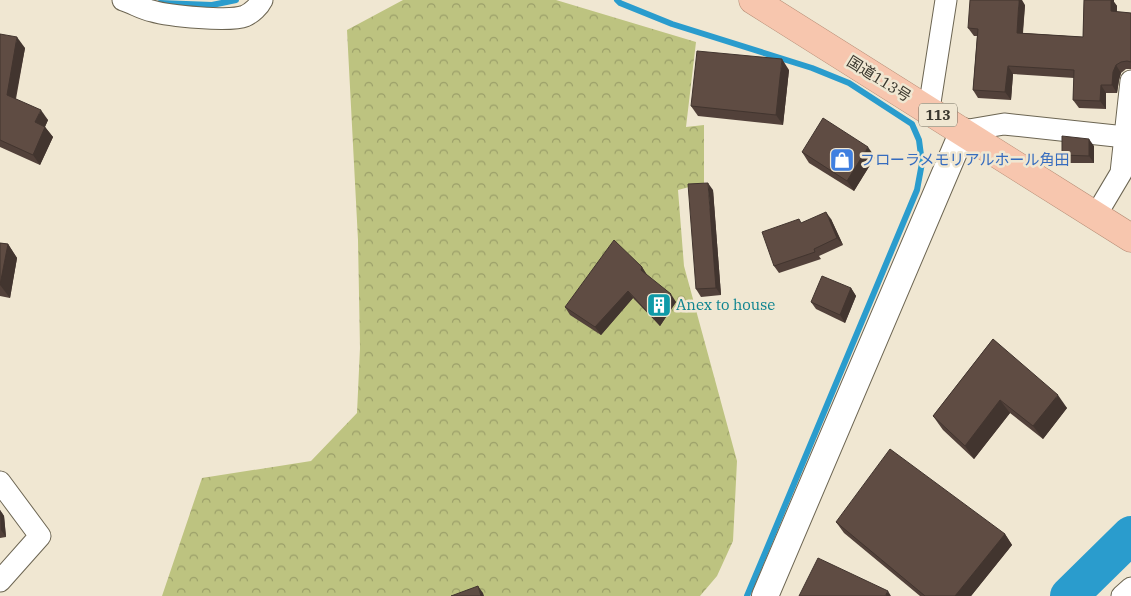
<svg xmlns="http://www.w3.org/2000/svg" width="1131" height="596" font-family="'IBM Plex Serif','Noto Sans JP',serif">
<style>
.forest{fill:url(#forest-crowns)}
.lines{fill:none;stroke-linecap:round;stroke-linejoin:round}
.stream{stroke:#2a9ccd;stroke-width:6}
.river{stroke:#2a9ccd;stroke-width:38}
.minor-casing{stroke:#6c6552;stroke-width:23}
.tertiary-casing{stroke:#6c6552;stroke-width:28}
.trunk-casing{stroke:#b48b74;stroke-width:29}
.minor{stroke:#fff;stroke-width:21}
.tertiary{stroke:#fff;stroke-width:26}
.trunk{stroke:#f7c6ae;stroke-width:28}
.wall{fill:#52413a}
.shaded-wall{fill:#42352f}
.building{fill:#5f4c43;stroke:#42352f}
.labels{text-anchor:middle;stroke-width:5;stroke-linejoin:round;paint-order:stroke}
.shield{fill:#f0e7d2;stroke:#716c5f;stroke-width:1}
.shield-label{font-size:14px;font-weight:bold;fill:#3a372e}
.street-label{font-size:15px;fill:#3a372e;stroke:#f0e7d2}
.shop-label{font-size:15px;fill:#366cbe;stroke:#f0e7d2;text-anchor:start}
.culture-label{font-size:15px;fill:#0d838f;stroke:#f0e7d2;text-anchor:start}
</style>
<defs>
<pattern id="forest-crowns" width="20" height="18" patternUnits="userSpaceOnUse" patternTransform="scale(1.25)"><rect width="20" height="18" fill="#bdc380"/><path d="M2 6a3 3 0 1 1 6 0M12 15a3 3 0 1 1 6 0" fill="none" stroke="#9b9f69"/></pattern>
</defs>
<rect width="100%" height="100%" fill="#f0e7d2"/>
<path class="forest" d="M403 0H556L696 42 686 127 704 125V183L678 190 684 266 737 461 733 541 717 576 700 596H162L202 478 311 461 357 413 360 348 358 240 347 30Z"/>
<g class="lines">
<g class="stream">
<path d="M617 0 620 3 672 24 812 68 849 83 912 124 919 140 922 163 917 190 747 596"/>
<path d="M160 3 212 5 236 0"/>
</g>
<path class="river" d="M1069 596 1131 535"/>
<defs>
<g id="minor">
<path d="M123 0C133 3 142 9 152 11 169 16 230 22 245 16 252 13 259 6 262 0"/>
<path d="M929 109 946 0"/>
<path d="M963 131 1004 124 1125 137"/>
<path d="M1096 215 1121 173 1131 81"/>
<path d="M0 482 40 536 0 581"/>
<path d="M1122 596 1131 588"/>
</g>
<path id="tertiary" d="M765 596 963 131"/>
<path id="trunk" d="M753 0 1131 238"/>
</defs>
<use href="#minor" class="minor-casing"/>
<use href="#tertiary" class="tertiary-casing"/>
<use href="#trunk" class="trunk-casing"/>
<use href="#minor" class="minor"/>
<use href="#tertiary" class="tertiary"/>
<use href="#trunk" class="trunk"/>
</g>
<g class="wall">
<path d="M1084 0H1114V2L1117 6V12L1131 13V69H1126L1121 73 1119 80 1117 93H1106V109L1079 108 1073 100 1074 78 1013 74 1011 100 978 98 973 90 977 36H974L968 28 1025 5 1023 33 1083 37Z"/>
<path d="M0 34 25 48 16 99 48 120 45 127 53 137 40 165 0 147Z"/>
<path d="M789 70 783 125 698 116 691 106Z"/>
<path d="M1094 146V163H1067L1062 155Z"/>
<path d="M802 152 875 157 854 191 809 163Z"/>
<path d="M713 190 721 295 701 297 696 289Z"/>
<path d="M831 219 843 245 819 256 821 259 779 273 774 266 802 223Z"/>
<path d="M0 243 8 244 17 258 10 298 0 296Z"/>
<path d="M642 267 647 275 676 302 660 326 633 298 601 335 570 315 565 307Z"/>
<path d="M851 288 856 296 845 323 816 309 811 302Z"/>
<path d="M993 339 1067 408 1043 439 1010 413 974 459 943 430 933 416Z"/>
<path d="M0 510 4 516 6 537 0 538Z"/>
<path d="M836 522 1005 534 1012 545 971 596H920L844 533Z"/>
</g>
<g class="shaded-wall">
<path d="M1019 0H1022L1025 5 1022 40 1017 33Z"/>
<path d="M1110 0H1114V2L1117 6 1116 19 1111 11Z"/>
<path d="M17 37 25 48 14 105 7 95Z"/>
<path d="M782 59 789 70 783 125 776 115Z"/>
<path d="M1116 65 1121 73 1119 80 1117 93 1112 85 1113 72Z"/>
<path d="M1008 66 1013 74 1011 100 1005 92Z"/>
<path d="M1101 85 1106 93V109L1100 101Z"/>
<path d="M41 110 48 120 42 133 35 122Z"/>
<path d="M45 127 53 137 40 165 33 155Z"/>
<path d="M1089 139 1094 146V163L1089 156Z"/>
<path d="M868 147 875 157 854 191 847 181Z"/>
<path d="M708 183 713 190 721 295 716 288Z"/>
<path d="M826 212 831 219 843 245 837 238Z"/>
<path d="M8 244 17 258 10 298 0 285Z"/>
<path d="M642 267 647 275 646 277 641 270Z"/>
<path d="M851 288 856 296 845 323 840 315Z"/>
<path d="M628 291 633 298 601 335 595 327Z"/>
<path d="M671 294 676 302 660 326 654 319Z"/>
<path d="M1058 395 1067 408 1043 439 1033 426Z"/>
<path d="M1000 400 1010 413 974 459 965 446Z"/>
<path d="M0 510 4 516 6 537 1 530Z"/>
<path d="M1005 534 1012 545 971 596H955Z"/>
<path d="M478 586 483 593 484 596H481Z"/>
<path d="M888 591 891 596H885Z"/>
</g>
<g class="building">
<path d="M970 0H1019L1017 33 1083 37 1084 0H1111V11L1131 13V62L1127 61 1121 62 1116 65 1113 72 1112 85H1101L1100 101 1073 100 1074 70 1008 66 1005 92 973 90 978 29 968 28Z"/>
<path d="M0 34 17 37 7 95 41 110 35 122 45 127 33 155 0 140Z"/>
<path d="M697 51 782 59 776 115 691 106Z"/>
<path d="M823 118 868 147 847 181 802 152Z"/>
<path d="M1062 136 1089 139V156L1062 155Z"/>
<path d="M708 183 716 288 696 289 688 184Z"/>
<path d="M826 212 837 238 814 249 815 252 774 266 762 232 799 219 801 223Z"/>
<path d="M614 240 642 267 641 270 671 294 654 319 628 291 595 327 565 307Z"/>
<path d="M0 243 8 244 0 285Z"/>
<path d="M822 276 851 288 840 315 811 302Z"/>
<path d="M993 339 1058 395 1033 426 1000 400 965 446 933 416Z"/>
<path d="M890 449 1005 534 955 596H925L836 522Z"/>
<path d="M818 558 888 591 885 596H799Z"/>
<path d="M478 586 481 596H451Z"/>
</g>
<defs>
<symbol id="shop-square" viewBox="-11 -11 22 22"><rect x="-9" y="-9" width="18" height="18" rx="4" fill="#3f7fe0" stroke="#f0e7d2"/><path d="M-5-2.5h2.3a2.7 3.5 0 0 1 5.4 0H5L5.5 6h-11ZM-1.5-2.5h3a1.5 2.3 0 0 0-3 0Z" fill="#fff"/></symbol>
<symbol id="building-square" viewBox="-11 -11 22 22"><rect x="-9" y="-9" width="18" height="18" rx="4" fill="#0f9aa8" stroke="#f0e7d2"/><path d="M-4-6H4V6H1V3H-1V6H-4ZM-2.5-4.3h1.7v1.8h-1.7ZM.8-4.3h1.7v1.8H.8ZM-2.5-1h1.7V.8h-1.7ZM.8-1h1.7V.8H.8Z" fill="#fff"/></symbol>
</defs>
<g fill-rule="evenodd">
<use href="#shop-square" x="828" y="146" width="28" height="28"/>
<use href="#building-square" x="645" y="291" width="28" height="28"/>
</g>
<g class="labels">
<rect class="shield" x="919" y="103.5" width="38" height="23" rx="4"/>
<g class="shield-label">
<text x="938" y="120">113</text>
</g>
<g class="street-label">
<text transform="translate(879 79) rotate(32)" y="5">国道113号</text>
</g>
<g class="shop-label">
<text x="860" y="165">フローラメモリアルホール角田</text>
</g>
<g class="culture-label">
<text x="676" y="310">Anex to house</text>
</g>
</g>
</svg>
